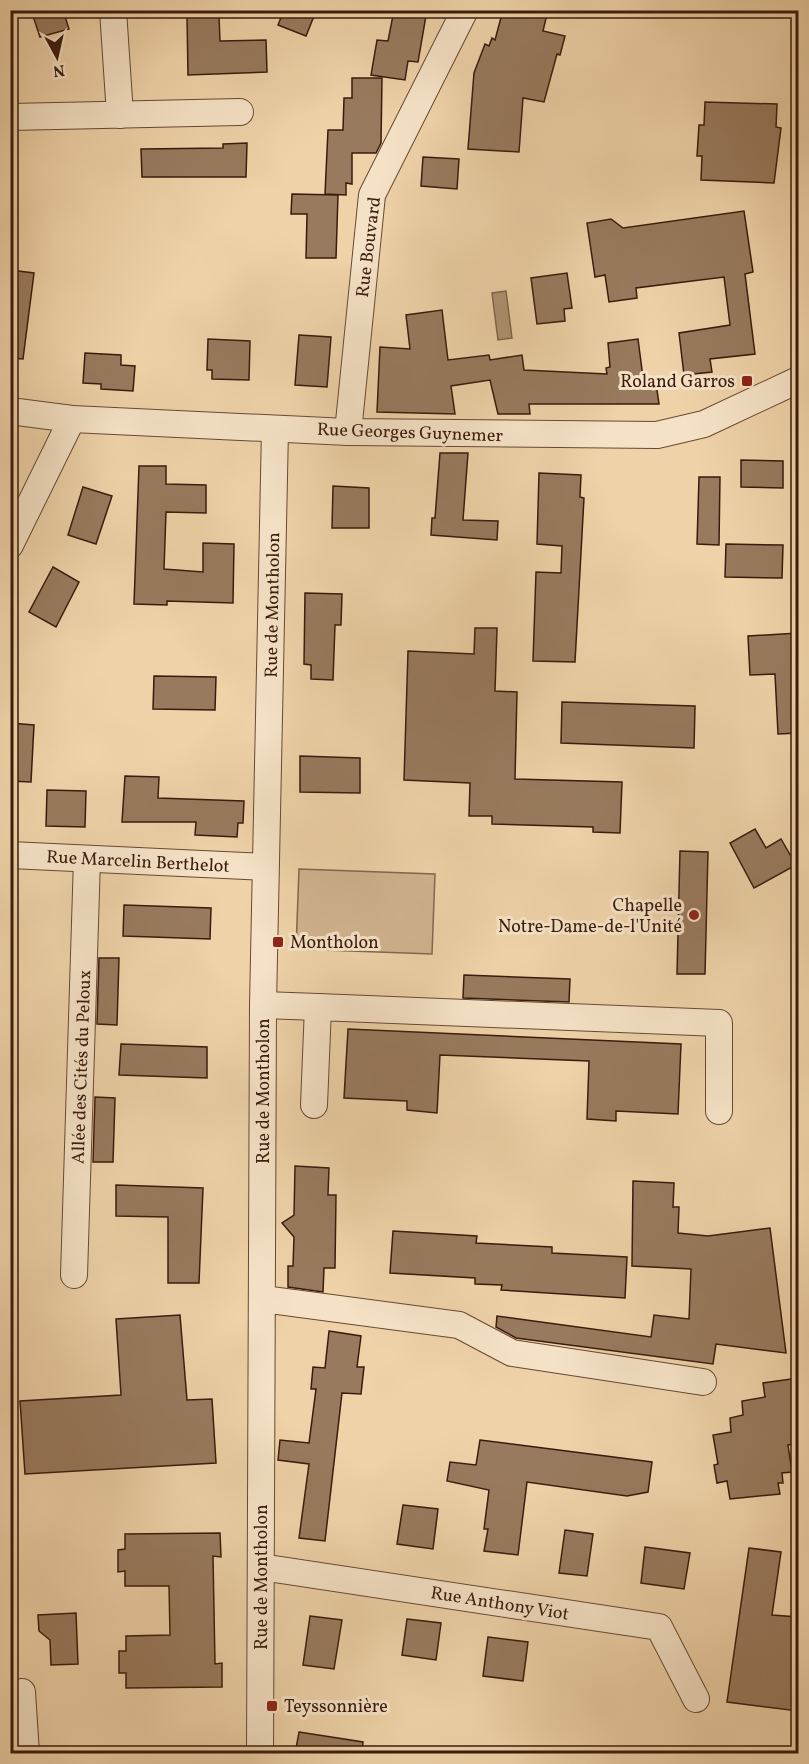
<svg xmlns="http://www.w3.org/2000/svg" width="809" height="1764" font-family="Vollkorn,serif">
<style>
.green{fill:#d0b38e;stroke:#85674e;stroke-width:1.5}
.water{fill:#b19473;stroke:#81644a;stroke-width:1.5}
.building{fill:#987a5e;stroke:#3a1b0d;stroke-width:1.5}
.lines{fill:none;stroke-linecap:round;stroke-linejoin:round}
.minor-casing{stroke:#674934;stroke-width:28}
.minor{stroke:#f5e2c6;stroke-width:26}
.poi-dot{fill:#8f2418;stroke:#f5e2c6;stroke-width:2}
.labels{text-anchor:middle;stroke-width:6;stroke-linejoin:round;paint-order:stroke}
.street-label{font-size:18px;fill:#3a1b0d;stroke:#f5e2c6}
.poi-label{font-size:18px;fill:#3a1b0d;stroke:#f5e2c6;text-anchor:end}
</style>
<rect width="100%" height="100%" fill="#efd2a8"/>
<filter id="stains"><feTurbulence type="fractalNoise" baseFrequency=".00333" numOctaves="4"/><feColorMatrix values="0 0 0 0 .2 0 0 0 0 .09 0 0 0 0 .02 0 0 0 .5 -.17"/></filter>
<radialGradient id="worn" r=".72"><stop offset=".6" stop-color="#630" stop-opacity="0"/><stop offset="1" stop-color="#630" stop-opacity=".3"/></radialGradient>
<path class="green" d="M299 869 435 874 432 954 296 949Z"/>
<path class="water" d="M506 291 512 338 498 340 492 293Z"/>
<g class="building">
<path d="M31 10H63L69 29 40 37Z"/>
<path d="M284 10H302L314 16 306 36 278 25Z"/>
<path d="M394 10H427L418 62 408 61 405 80 371 75 377 40 388 41Z"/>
<path d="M503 10H548L543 31 565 36 560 55 557 54 544 102 523 98 519 152 468 149 474 73 485 44 489 46 492 38 495 40Z"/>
<path d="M187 16H219L220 41 266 40 267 72 188 75Z"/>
<path d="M352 78H382L381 143 376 153H352V184L346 183V195L325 194 328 130H343L344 98H352Z"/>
<path d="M705 102 777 104 776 127 781 128 774 183 701 180 702 156H697L699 125H704Z"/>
<path d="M247 143 246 177H142L141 149 223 148V144Z"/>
<path d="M423 157 459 159 457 189 421 186Z"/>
<path d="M292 194 338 195 336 258H306L307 214H291Z"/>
<path d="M744 211 753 272 745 274 755 354 710 359 712 372 684 375 679 333 730 325 724 277 636 288 637 298 609 302 605 275 595 277 587 223 611 219 623 228Z"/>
<path d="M10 270 34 273 23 359 10 358Z"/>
<path d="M567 273 572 308 564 309 565 321 537 324 531 278Z"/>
<path d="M442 310 448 360 489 355 490 360 522 355 524 370 607 374 606 368 610 367 608 343 638 339 644 385 656 383 659 404H529L530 414H498L490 380 451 386 455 414 377 412 380 347 410 349 406 315Z"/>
<path d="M299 335 331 337 327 387 295 385Z"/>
<path d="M208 339 250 341 249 380 212 379V370H207Z"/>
<path d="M85 353 121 355V365L135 366 133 391 101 389V384L83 383Z"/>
<path d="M440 453H468L463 520 498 521 497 540 431 535 432 518H435Z"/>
<path d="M741 460 783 461V488L741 487Z"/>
<path d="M139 466H166V484L206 485V513L166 512 164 569 203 572V543L234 544 233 603 167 601V605L134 604Z"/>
<path d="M539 473 581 475 580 497 584 498 575 662 533 661 536 572 561 573 562 546 537 544Z"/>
<path d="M699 477H720L719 545 697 544Z"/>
<path d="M333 486 369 488V528H332Z"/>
<path d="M83 487 112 496 96 544 68 535Z"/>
<path d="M726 544 783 545 782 578 725 577Z"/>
<path d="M53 567 79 582 56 627 29 612Z"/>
<path d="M305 593 342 594 341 625H335L333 680 311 679V665L304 664Z"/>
<path d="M475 628H497L495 691 517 692 515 779 622 782 620 833 593 832V827L492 824V816H469L470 783 404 780 408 651 474 654Z"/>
<path d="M798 633V733L778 734 775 674 750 675 748 636Z"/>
<path d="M154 676 216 677 215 710 153 709Z"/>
<path d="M562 702 695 706 694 748 561 743Z"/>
<path d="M10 723 34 725 31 782 10 781Z"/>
<path d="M300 756 360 758V793L300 792Z"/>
<path d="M125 776 159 777 158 798 244 801 243 823H238L237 837 195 835 196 822H122Z"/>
<path d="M47 790 86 791 85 827 46 826Z"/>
<path d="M755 829 766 848 781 839 796 865 754 888 730 843Z"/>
<path d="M680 851 708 852 705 974H677Z"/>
<path d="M124 905 211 908 210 939 123 936Z"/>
<path d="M99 958H119L117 1025 97 1024Z"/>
<path d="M464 975 570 979 569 1002 463 998Z"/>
<path d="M348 1029 681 1044 678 1114 616 1111V1121L587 1119 589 1061 440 1055 437 1113 407 1110V1101L344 1098Z"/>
<path d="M121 1044 207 1047V1078L119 1075Z"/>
<path d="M95 1097 115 1098 113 1162H93Z"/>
<path d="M295 1166 329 1168 328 1195H336L335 1268H324L323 1292 288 1287V1266H293L294 1237 282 1223 294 1215Z"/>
<path d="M633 1181 674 1183 673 1207H679L678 1233 708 1236 770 1228 786 1353 716 1344 713 1364 516 1338 496 1327 497 1316 651 1337 654 1315 689 1319 691 1269 632 1266Z"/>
<path d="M116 1185 203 1188 199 1283H168V1217L116 1216Z"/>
<path d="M393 1231 477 1236 476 1243 552 1247V1253L627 1257 625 1298 501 1290 502 1285 475 1284V1278L390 1273Z"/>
<path d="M180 1315 187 1400 212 1399 216 1463 25 1474 20 1401 121 1395 116 1319Z"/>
<path d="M329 1331 361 1336 357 1367H364L361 1394 342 1393 325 1541 299 1538 309 1464 278 1460 280 1440 309 1443 316 1389H311L313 1367 325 1368Z"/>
<path d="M798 1378V1444L788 1445 792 1472 782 1473 783 1483H778L780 1494 730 1499 727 1481 717 1483 714 1465 718 1464 713 1435 731 1432 730 1418 743 1415 742 1401 765 1397 763 1383Z"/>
<path d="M480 1440 652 1462 648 1492 627 1496 527 1482 518 1555 484 1551 488 1529H484L489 1490 447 1481 450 1462 476 1465Z"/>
<path d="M403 1505 438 1509 433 1549 397 1544Z"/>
<path d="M565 1530 593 1534 587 1576 559 1573Z"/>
<path d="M220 1533 221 1557 213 1556 215 1664 222 1663V1687L126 1688V1673H119V1651H126V1636L170 1635 169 1586H125V1571L118 1572V1550L125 1549V1534Z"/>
<path d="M645 1547 690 1553 684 1589 641 1583Z"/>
<path d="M749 1548 781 1552 772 1615 798 1617V1711L727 1702Z"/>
<path d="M76 1613 78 1664 51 1665 50 1640 39 1631 38 1615Z"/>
<path d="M310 1616 342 1620 334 1669 303 1665Z"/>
<path d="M407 1619 441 1623 436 1660 402 1655Z"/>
<path d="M488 1637 528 1642 523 1681 483 1676Z"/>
<path d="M299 1732 363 1742 362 1754H295Z"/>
</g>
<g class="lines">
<defs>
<g id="minor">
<path d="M113 10 120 115"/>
<path d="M10 117 240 112"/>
<path d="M10 411 72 419 348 432 657 435 704 424 798 380"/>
<path d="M348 432 372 195 465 10"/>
<path d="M10 545 72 419"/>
<path d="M10 855 265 867"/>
<path d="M263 1005 318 1007"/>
<path d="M314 1105 318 1007 719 1023V1111"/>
<path d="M74 1275 87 859"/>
<path d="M263 1299 459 1325 512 1353 703 1382"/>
<path d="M261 1567 659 1627 696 1699"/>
<path d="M22 1692 26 1754"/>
<path d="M260 1754 263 1005 275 429"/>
</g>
</defs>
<use href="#minor" class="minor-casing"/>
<use href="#minor" class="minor"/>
</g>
<g class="poi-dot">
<rect x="741" y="375" width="12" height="12" rx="3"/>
<circle cx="694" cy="915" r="6"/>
<rect x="272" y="936" width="12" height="12" rx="3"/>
<rect x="266" y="1700" width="12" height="12" rx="3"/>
</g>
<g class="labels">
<g class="street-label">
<text transform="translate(368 247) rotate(-83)" y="6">Rue Bouvard</text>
<text transform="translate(410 432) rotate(2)" y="6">Rue Georges Guynemer</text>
<text transform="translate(272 605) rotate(-89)" y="6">Rue de Montholon</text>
<text transform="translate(138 861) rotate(3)" y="6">Rue Marcelin Berthelot</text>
<text transform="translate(81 1067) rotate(-88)" y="6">Allée des Cités du Peloux</text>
<text transform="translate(263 1091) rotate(-90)" y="6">Rue de Montholon</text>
<text transform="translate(261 1577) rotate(-90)" y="6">Rue de Montholon</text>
<text transform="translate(500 1603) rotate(9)" y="6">Rue Anthony Viot</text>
</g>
<g class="poi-label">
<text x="735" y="387">Roland Garros</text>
<text x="682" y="911">Chapelle<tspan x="682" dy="21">Notre-Dame-de-l'Unité</tspan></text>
<text x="290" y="948" text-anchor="start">Montholon</text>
<text x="284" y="1712" text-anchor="start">Teyssonnière</text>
</g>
</g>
<rect width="809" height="1764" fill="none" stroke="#efd2a8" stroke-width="36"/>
<rect x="12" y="12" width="785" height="1740" fill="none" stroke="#3a1b0d" stroke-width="3"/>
<rect x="18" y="18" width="773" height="1728" fill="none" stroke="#3a1b0d" stroke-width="1.5"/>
<g transform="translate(57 57) rotate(172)" stroke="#f5e2c6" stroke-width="4.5" paint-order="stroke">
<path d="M0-4.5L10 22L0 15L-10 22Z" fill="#3a1b0d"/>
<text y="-9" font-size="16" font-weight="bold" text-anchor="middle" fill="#3a1b0d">N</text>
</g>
<rect width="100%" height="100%" filter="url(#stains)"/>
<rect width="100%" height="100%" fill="url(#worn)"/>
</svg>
